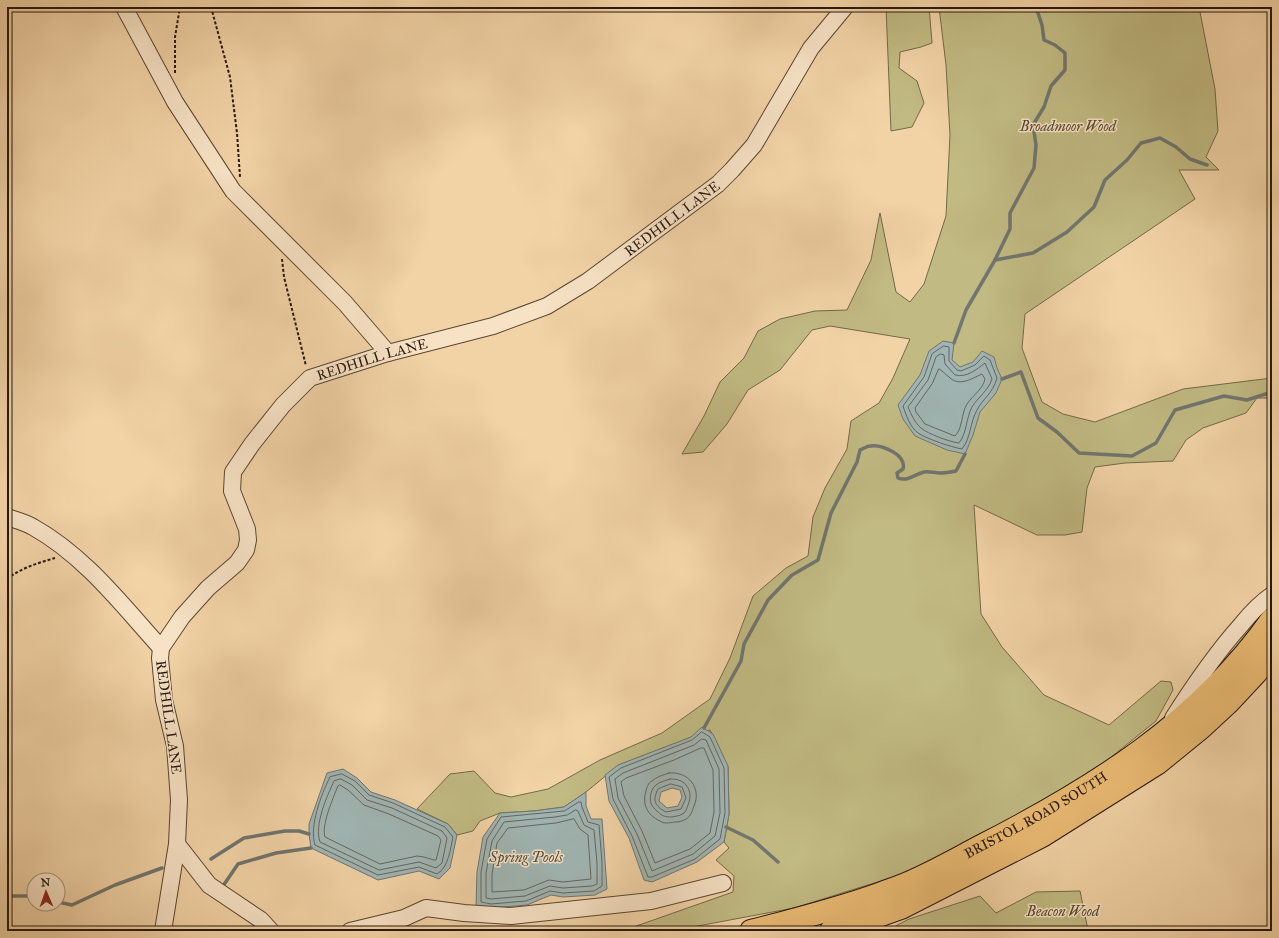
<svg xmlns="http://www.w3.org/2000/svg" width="1279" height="938" font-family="'IM FELL Great Primer',serif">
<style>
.green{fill:#c1ba82;stroke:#746947}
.water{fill:#a0b5b3;stroke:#707670;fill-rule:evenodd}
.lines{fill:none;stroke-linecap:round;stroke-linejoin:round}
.shore{stroke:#646660;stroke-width:1}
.stream{stroke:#707670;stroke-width:3.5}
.minor-casing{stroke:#5a4732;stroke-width:18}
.highway-casing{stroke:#27180c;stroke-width:24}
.path{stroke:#27180c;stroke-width:2;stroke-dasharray:3 2;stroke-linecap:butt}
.minor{stroke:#f7e2c5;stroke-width:16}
.highway{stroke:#e9ba73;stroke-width:22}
.labels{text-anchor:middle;stroke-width:3;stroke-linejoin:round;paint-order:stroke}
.park-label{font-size:14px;font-style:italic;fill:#55492f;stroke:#f7e2c5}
.street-label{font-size:14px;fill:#27180c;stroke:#f7e2c5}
.water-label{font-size:15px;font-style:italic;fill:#514f46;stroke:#f7e2c5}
</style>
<rect width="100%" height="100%" fill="#f2d3a6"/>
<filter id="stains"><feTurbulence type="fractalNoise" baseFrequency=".005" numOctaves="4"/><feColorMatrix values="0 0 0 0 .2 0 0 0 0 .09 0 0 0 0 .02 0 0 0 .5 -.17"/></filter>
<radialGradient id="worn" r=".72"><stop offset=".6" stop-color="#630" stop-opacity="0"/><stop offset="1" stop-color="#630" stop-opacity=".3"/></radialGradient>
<g class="green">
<path d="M886 7H929L932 43 921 47 900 52 899 68 917 81 924 103 912 127 891 131Z"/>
<path d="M939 7H1199L1215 89 1218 131 1206 157 1219 170H1179L1195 199 1025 314 1022 348 1042 402 1063 414 1095 422 1183 389 1272 378V398H1257L1246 413 1203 428 1186 440 1173 461 1125 463 1095 467 1087 488 1082 532 1065 535H1037L974 505 981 614 1002 647 1044 695 1109 725 1161 681 1171 682 1173 690 1156 721 1090 774 965 845 903 874 794 908 687 928 678 931H622L733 892 734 876 716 860 729 848 724 842 729 814 728 767 710 730 619 765 586 792 564 807 534 811 500 813 480 821 473 831 457 835 448 824 417 809 450 774 474 771 495 793 511 797 548 789 600 760 662 733 710 699 730 658 753 596 786 568 808 556 813 517 825 488 847 449 851 421 879 403 893 378 910 339 830 326 812 330 780 370 748 390 727 424 703 452 682 454 704 416 720 382 744 358 758 331 780 319 815 311 847 310 871 260 880 213 896 292 910 302 924 284 946 216 950 135 946 65Z"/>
<path d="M1080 891 1088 930 1090 931H886L909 919 980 896 996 913 1036 892Z"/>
</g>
<g class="water">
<path d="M943 341 954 343 952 360 960 367 973 362 982 351 994 357 997 368 1002 379 996 393 980 412 973 435 965 454 947 450 915 436 903 419 898 405 920 375 929 351Z"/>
<path d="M702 727 713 734 728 766 729 814 724 842 697 862 652 882 644 880 629 838 609 801 605 775 618 765 691 737ZM672 788 680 790 682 797 678 806 667 808 659 801 661 792Z"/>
<path d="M343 769 357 778 371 792 395 800 448 824 457 835 450 868 439 879 419 871 378 880 311 848 309 834V824L327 773Z"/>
<path d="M586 792V806L591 819H602L607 889 595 895 563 897 551 895 527 905 491 908 476 906 477 872 483 837 500 813 534 811 564 807Z"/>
</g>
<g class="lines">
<g class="shore">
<path d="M944 346 949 347V361L957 370 961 371 975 365 984 356 990 360 997 378C992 395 983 398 977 410 970 422 971 438 962 449 951 447 927 439 918 433 910 427 906 415 903 406L924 377 932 354Z"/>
<path d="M941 354 944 355 945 364 955 375C967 378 977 369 985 363L992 379C988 391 978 397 972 407 966 418 967 433 959 443 950 442 928 434 921 428 915 423 911 414 908 407L928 380 936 357Z"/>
<path d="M939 369C943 371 945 374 949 377 959 387 971 379 982 374L985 379C983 389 973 395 967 404 961 414 963 428 955 436L925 424 916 412 915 408 932 384Z"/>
<path d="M702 732 710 737 724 768 725 813 720 839 695 859 652 877H648L632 836 613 799 609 777 621 768 692 740Z"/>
<path d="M702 739 706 740 719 769 720 813 715 836 693 854 652 871 637 834 618 798 615 779 623 773 694 745Z"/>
<path d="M701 748H704L713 770 714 812 710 833 690 849 655 863 642 831 624 796 621 782 626 778 674 760Z"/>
<path d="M669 773C688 771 702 788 694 806 692 811 691 816 686 819 683 821 679 822 675 822 669 823 664 824 660 821 647 815 642 804 646 791 647 787 648 783 652 781 656 777 663 775 669 773Z"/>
<path d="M342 774 355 781 369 795 393 803 445 827 453 837C450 849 449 867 437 874L419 867 378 875 315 845C309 826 321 795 330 777Z"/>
<path d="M341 779 352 785 367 800 392 808 442 831 447 838 442 863 436 868 419 862 379 870 320 842C314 825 327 796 334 781Z"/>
<path d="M670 779C686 778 694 791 688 805 687 808 686 811 684 813 680 816 676 816 672 817 665 817 662 816 658 812 651 806 649 802 651 793 652 790 653 787 656 785 659 782 665 781 670 779Z"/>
<path d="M671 784 682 787 686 798 681 809 666 812C655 806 652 801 658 789Z"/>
<path d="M340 785 348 790 364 805 389 814 438 836 441 840 436 860H434L424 857 417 856 380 864 325 837C321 826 333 798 338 786Z"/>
<path d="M579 802H581L582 807 588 822 599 825 602 862V886L594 891 563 893 550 891 526 901 491 904 481 902V872L487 839 501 817 564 811Z"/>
<path d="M576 810 578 811 584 825 594 830 597 863V884L592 886 563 888 550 886 525 896 491 899 486 898V873L492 841 504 822 555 817 567 815Z"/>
<path d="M574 819 580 829 588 835 591 879 563 882 549 880 524 890 492 892V874L497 843 508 828 556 823Z"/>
</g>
<g class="stream">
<path d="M995 260 1033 253 1067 232 1094 207 1105 180 1127 160 1141 143 1160 138 1176 147 1190 159 1207 165"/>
<path d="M954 343 966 310 995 260 1010 229V213L1034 168 1036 145 1033 125 1044 107 1051 86 1065 70V53L1055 45 1044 40 1042 25 1036 7"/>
<path d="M1002 379 1021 372 1038 418 1057 432 1079 453 1132 456 1156 443 1175 410 1224 396 1247 400 1272 392"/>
<path d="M704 728 741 661 744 644 768 600 792 575 818 560 831 513 857 462 860 450C863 449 867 446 870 446 882 444 907 455 903 469L897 473 898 478C908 482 915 474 924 472 930 471 934 473 940 473 945 473 951 472 956 471L965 454"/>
<path d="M726 827 753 840 778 862"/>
<path d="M211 859 244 838 285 831H299L309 834"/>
<path d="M223 886 238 864 276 853 311 848"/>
<path d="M7 896H34"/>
<path d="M58 902 72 905 115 885 162 868"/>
</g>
<defs>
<g id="minor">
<path d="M124 7 175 102 233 191 345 303 388 353"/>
<path d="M7 517C15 520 25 522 33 527 85 556 122 605 161 648"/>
<path d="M1173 718C1194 685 1215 654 1241 625 1250 614 1260 603 1272 595"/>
<path d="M177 844 209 885 261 920 271 931"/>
<path id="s1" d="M163 931 177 844 179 800 175 746 164 700 160 658 161 648 182 617 208 588 237 563 246 550 248 540 247 529 232 491 233 472 252 444 283 405 310 378 388 353 493 326 547 306 588 281 718 184 732 170 754 145 811 48 845 7"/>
<path d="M350 931 404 918 426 908 464 913 511 916 651 901 723 883"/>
</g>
<g id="highway">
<path id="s2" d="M751 931C794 920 837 909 879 894 889 890 899 887 908 883 934 872 958 858 983 845 1094 788 1199 723 1272 619"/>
<path d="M831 931 884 914 901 908 1042 836 1158 763 1201 728 1228 703 1256 673 1272 652"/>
</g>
</defs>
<use href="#minor" class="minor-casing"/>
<use href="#highway" class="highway-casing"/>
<g class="path">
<path d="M211 7 230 77 237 133 240 177"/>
<path d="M175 73V37L180 7"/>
<path d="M282 259 284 277 306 366"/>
<path d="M7 579C21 568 38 563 55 558"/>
</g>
<use href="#minor" class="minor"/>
<use href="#highway" class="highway"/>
</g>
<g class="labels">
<g class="park-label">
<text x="1068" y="131">Broadmoor Wood</text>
<text x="1063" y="916">Beacon Wood</text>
</g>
<g class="street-label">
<text dy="5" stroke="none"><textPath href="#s1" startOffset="1020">REDHILL LANE</textPath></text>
<text dy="5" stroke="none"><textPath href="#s1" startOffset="684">REDHILL LANE</textPath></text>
<text transform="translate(169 717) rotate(82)" y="5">REDHILL LANE</text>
<text dy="5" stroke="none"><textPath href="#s2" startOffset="309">BRISTOL ROAD SOUTH</textPath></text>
</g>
<g class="water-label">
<text x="526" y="862">Spring Pools</text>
</g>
</g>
<rect width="1279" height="938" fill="none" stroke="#f2d3a6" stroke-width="24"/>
<rect x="8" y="8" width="1263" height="922" fill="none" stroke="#27180c" stroke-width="2"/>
<rect x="12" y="12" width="1255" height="914" fill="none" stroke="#27180c"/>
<g transform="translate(46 892) rotate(358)"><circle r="19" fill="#f7e2c5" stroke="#a4917b"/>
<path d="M0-3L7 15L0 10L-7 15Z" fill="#8f2418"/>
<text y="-6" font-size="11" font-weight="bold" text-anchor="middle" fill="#27180c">N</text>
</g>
<rect width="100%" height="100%" filter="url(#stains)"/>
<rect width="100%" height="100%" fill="url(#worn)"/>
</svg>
